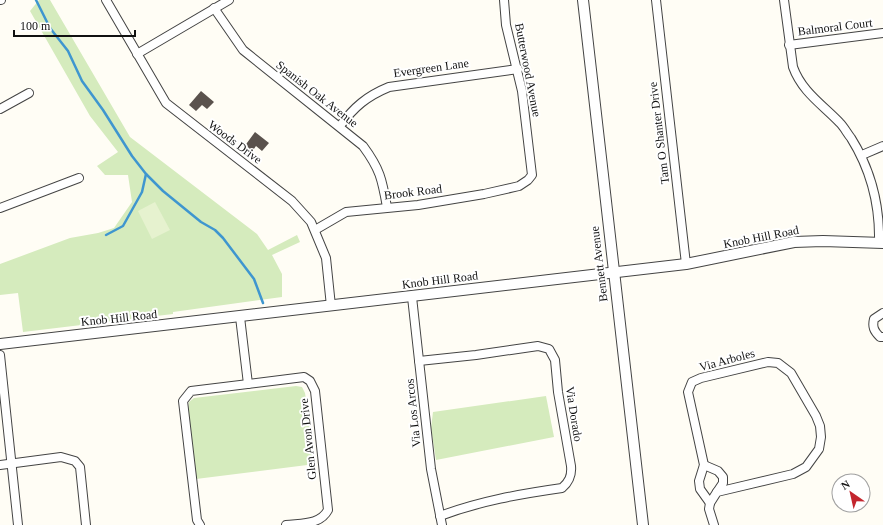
<svg xmlns="http://www.w3.org/2000/svg" width="883" height="525" font-family="'Times New Roman',serif">
<style>
.green{fill:#d5ebbd}
.pitch{fill:#e6f2cf}
.lines{fill:none;stroke-linecap:round;stroke-linejoin:round}
.stream{stroke:#3f96cf;stroke-width:2.5}
.building{fill:#5a524d}
.minor-casing{stroke:#444;stroke-width:10}
.tertiary-casing{stroke:#444;stroke-width:12}
.minor{stroke:#fff;stroke-width:8}
.tertiary{stroke:#fff;stroke-width:10}
.labels{text-anchor:middle;stroke-width:4;stroke-linejoin:round;paint-order:stroke}
.street-label{font-size:12px;fill:#111;stroke:#fff}
</style>
<rect width="100%" height="100%" fill="#fffdf5"/>
<g class="green">
<path d="M39 0H50L130 137 257 234 268 250 297 235 300 242 272 255 282 274V297L173 312V314L23 332 18 293 0 295V264L70 238 98 233 114 228 132 202 128 175H105L97 166 118 152 90 116 30 11Z"/>
<path d="M296 386 302 387 305 393 315 464 196 479 188 409 189 402 194 398Z"/>
<path d="M546 396 554 437 436 460 431 428 433 412Z"/>
</g>
<path class="pitch" d="M155 202 170 230 152 239 138 211Z"/>
<g class="lines">
<g class="stream">
<path d="M36 0 50 28 68 51 82 81 103 110 132 156 146 174 163 191 201 222 215 230 223 238 254 279 263 303"/>
<path d="M106 235 123 226 142 192 146 174"/>
</g>
</g>
<g class="building">
<path d="M201 91 214 102 207 109 202 105 196 111 189 105Z"/>
<path d="M255 132 269 143 262 151 256 146 251 153 244 147Z"/>
</g>
<g class="lines">
<defs>
<g id="minor">
<path d="M0 0H1"/>
<path d="M106 0 166 103 292 201 311 222 326 258 331 306"/>
<path d="M656 0 686 264"/>
<path d="M784 0 793 67C802 92 823 105 840 123 844 127 847 133 851 138 871 170 880 205 879 243"/>
<path d="M214 8 243 50 363 146C380 169 382 179 387 207"/>
<path d="M789 45 883 33"/>
<path d="M137 54 229 0"/>
<path d="M0 109 29 93"/>
<path d="M340 126C354 107 367 96 389 87L518 69"/>
<path d="M862 155 883 146"/>
<path d="M0 208 79 178"/>
<path d="M315 230 346 212 418 205 484 194 519 186 528 180 532 175 522 91 506 25 504 0"/>
<path d="M412 297 431 469 442 525"/>
<path d="M883 313 874 319C872 327 874 331 880 337H883"/>
<path d="M240 317 248 384"/>
<path d="M0 355 18 525"/>
<path d="M419 361 476 355 538 346 549 349 555 360 558 392 571 466C572 476 569 482 562 488 520 494 480 501 440 516"/>
<path d="M768 362 778 363 791 373 816 416 820 426 821 437 819 449 806 467 793 474 717 492 710 503 700 489 699 481 704 465 688 392 692 382 701 378Z"/>
<path d="M0 465 61 457 75 461 80 467 86 525"/>
<path d="M704 465 718 471 723 477V483L717 492"/>
<path d="M710 503 709 509 714 525"/>
<path d="M200 525 197 520 183 401 191 391 304 377 310 381 315 391 328 510C320 525 302 523 286 525"/>
</g>
<g id="tertiary">
<path d="M583 0 643 525"/>
<path d="M0 344 686 264 794 242 823 241 883 243"/>
</g>
</defs>
<use href="#minor" class="minor-casing"/>
<use href="#tertiary" class="tertiary-casing"/>
<use href="#minor" class="minor"/>
<use href="#tertiary" class="tertiary"/>
</g>
<g class="labels">
<g class="street-label">
<text transform="translate(835 27) rotate(-7)" y="4">Balmoral Court</text>
<text transform="translate(431 68) rotate(-8)" y="4">Evergreen Lane</text>
<text transform="translate(528 70) rotate(79)" y="4">Butterwood Avenue</text>
<text transform="translate(317 94) rotate(38)" y="4">Spanish Oak Avenue</text>
<text transform="translate(659 133) rotate(-97)" y="4">Tam O Shanter Drive</text>
<text transform="translate(235 142) rotate(37)" y="4">Woods Drive</text>
<text transform="translate(413 192) rotate(-7)" y="4">Brook Road</text>
<text transform="translate(761 237) rotate(-11)" y="4">Knob Hill Road</text>
<text transform="translate(599 264) rotate(-97)" y="4">Bennett Avenue</text>
<text transform="translate(440 280) rotate(-7)" y="4">Knob Hill Road</text>
<text transform="translate(119 318) rotate(-6)" y="4">Knob Hill Road</text>
<text transform="translate(727 360) rotate(-15)" y="4">Via Arboles</text>
<text transform="translate(413 413) rotate(-96)" y="4">Via Los Arcos</text>
<text transform="translate(574 414) rotate(81)" y="4">Via Dorado</text>
<text transform="translate(308 439) rotate(-96)" y="4">Glen Avon Drive</text>
</g>
</g>
<g transform="translate(851 493) rotate(326)"><circle r="19" fill="#ffffff" stroke="#a0a0a0"/>
<path d="M0-3L7 15L0 10L-7 15Z" fill="#c4262e"/>
<text y="-6" font-size="11" font-weight="bold" text-anchor="middle" fill="#111111">N</text>
</g>
<path d="M14 30v6h121v-6" fill="none" stroke="#111111" stroke-width="2"/>
<text x="20" y="30" font-size="12" fill="#111111" stroke="#ffffff" stroke-width="3" paint-order="stroke">100 m</text>
</svg>
